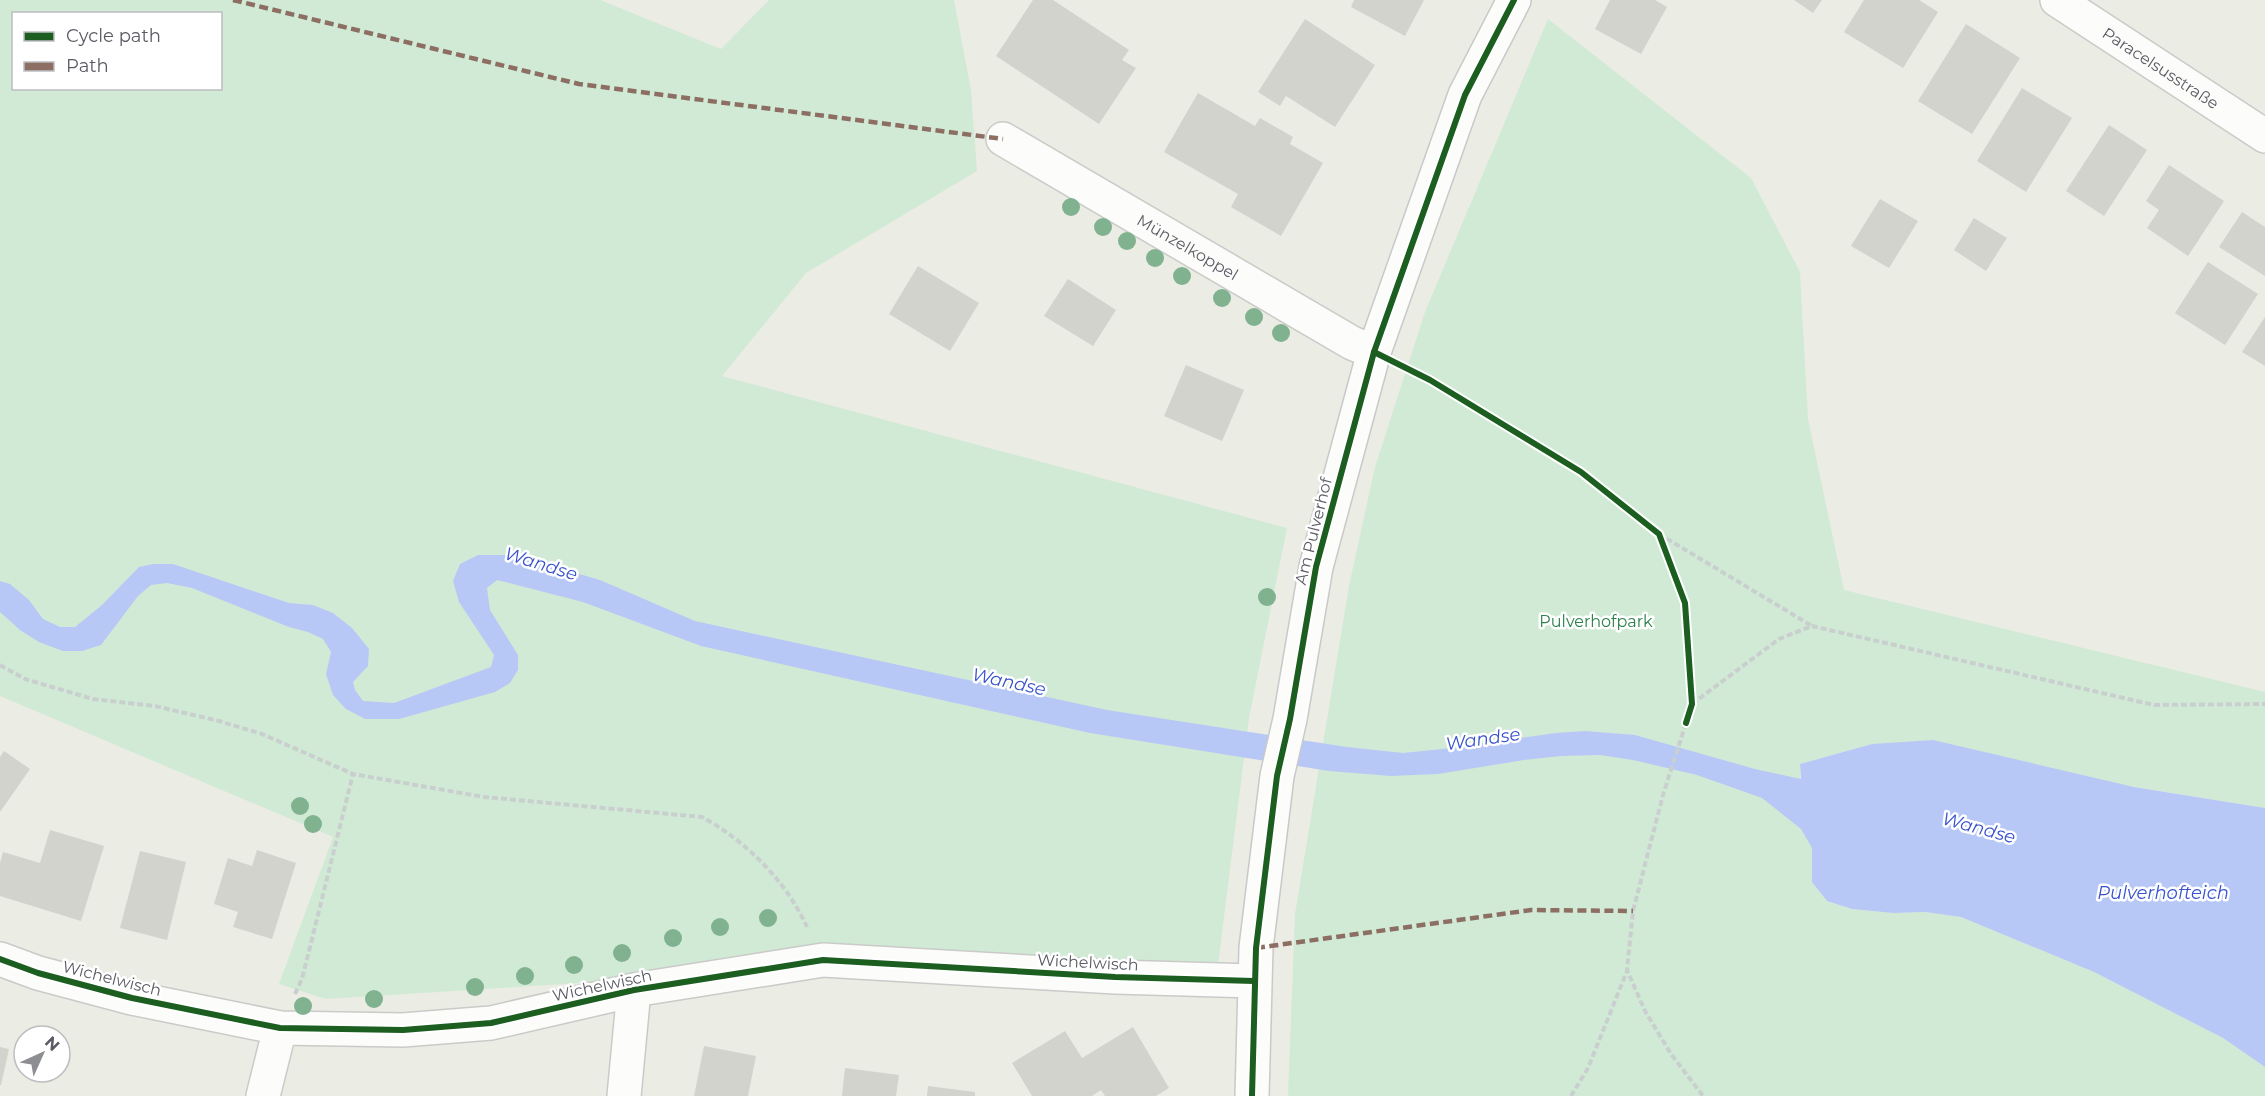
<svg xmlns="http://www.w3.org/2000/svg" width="2265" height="1096" font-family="Montserrat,sans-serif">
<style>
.green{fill:#d1ead5;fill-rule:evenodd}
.water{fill:#b7c8f7}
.building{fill:#d3d3ce}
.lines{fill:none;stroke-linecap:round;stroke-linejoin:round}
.street-casing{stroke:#cacac9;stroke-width:36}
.secondary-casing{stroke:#c8c9c8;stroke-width:36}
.path{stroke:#c9cfce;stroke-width:4;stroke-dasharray:6 3;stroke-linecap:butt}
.street{stroke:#fcfcfb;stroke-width:33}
.secondary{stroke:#fcfcfb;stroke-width:33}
.quiet{stroke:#8d6e63;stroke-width:4.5;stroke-dasharray:9 4.5;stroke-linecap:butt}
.cycleway-casing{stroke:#fff;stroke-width:10}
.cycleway{stroke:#1b5e20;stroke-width:6}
.tree{fill:#81b290}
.labels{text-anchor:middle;stroke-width:5;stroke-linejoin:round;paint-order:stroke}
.street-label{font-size:16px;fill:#5a5b64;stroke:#fff}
.park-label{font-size:16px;fill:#2b824b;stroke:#fff}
.water-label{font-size:18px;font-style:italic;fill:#3752cf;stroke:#fff}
</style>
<rect width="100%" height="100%" fill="#ebece4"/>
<g class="green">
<path d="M0 0H600L721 49 769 0H954L971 90 977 171 806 273 722 376 1287 528 1249 718 1218 965 613 981 326 999 279 984 333 837 0 696ZM14 14H220V88H14Z"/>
<path d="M1548 19 1751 178 1800 272 1808 419 1844 590 2265 692V808L1872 744 1800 764 1801 828 1812 848V882L1827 901 1852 909 1893 913 1925 912 1961 917 2094 972 2223 1038 2265 1067V1096H1288L1295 914 1349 586 1375 467 1425 312Z"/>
</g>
<path class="water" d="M478 555H506L562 569 600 580 695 621 1107 710 1347 747 1403 753 1452 748 1556 733 1585 731 1635 735 1755 769 1801 779 1800 764 1872 744 1933 740 2134 787 2265 808V1067L2223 1038 2094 972 1961 917 1925 912 1893 913 1852 909 1827 901 1812 882V848L1801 829 1762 798 1697 775 1633 760 1600 755 1561 756 1524 760 1438 774 1391 776 1329 771 1090 733 701 646 583 602 497 580 487 588 490 610 518 655V670L510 683 495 692 399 719H365L346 709 333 695 326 674 331 652 323 639 308 632 289 627 192 588 167 583 151 585 138 596 101 645 82 651H63L39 642 20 630 0 612V581L10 584 29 600 43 619 60 627H75L102 605 139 567 153 564H173L289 603 313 605 333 613 352 628 369 649 368 666 353 682 355 690 363 701 394 703 491 667 494 655 459 602 453 581 460 564Z"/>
<g class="building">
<path d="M1033 0H1053L1129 50 1122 60 1136 68 1099 124 996 56Z"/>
<path d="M1354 0H1424L1405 36 1351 7Z"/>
<path d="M1610 0H1655L1667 7 1641 54 1595 29Z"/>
<path d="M1794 0H1822L1813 13Z"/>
<path d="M1864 0H1919L1938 12 1903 68 1844 32Z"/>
<path d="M1305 19 1375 65 1335 127 1286 96 1280 106 1258 92Z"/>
<path d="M1966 24 2020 58 1972 134 1918 101Z"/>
<path d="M2022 88 2072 118 2026 192 1977 161Z"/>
<path d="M1198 93 1255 126 1260 118 1293 137 1290 144 1323 163 1281 236 1231 207 1238 194 1164 152Z"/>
<path d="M2109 125 2147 150 2104 216 2066 191Z"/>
<path d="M2169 165 2224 201 2188 256 2147 228 2159 210 2146 201Z"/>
<path d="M1880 199 1918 221 1889 268 1851 246Z"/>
<path d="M2242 212 2265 227V276L2219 247Z"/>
<path d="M1974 218 2007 238 1986 271 1954 250Z"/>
<path d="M2208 262 2258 294 2225 345 2175 313Z"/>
<path d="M918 266 979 303 950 351 889 314Z"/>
<path d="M1068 279 1116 310 1093 346 1044 316Z"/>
<path d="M2265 317V366L2242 352Z"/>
<path d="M1186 365 1244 390 1222 441 1164 416Z"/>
<path d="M4 751 30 769 0 812V757Z"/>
<path d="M50 830 104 846 81 921 0 896V863L3 852 40 863Z"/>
<path d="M257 850 296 863 272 939 233 927 238 912 214 904 228 858 252 866Z"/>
<path d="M140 851 186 862 167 940 120 928Z"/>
<path d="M1133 1027 1169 1088 1156 1096H1105L1101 1090 1092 1096H1032L1012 1063 1065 1031 1082 1058Z"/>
<path d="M704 1046 756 1056 748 1096H694Z"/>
<path d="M0 1047 9 1049 1 1085H0Z"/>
<path d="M845 1068 899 1075 896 1096H842Z"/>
<path d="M928 1086 975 1092V1096H927Z"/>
</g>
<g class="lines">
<defs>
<g id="street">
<path id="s1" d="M2057 0 2265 136"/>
<path id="s2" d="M1003 139 1352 343 1374 352"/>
<path d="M0 959 38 973 132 998 280 1028 403 1030 491 1023 634 990 823 960 1115 977 1254 981"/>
<path d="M263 1096 280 1028"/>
<path d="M624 1096 634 990"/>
</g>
<path id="secondary" d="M1252 1096 1256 948 1277 776 1290 719 1316 567 1374 352 1465 95 1514 0"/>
</defs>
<use href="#street" class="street-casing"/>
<use href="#secondary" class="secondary-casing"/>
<g class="path">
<path d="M1659 534 1812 626"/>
<path d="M0 665 25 679 93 699 155 706 219 721 262 734 353 774 484 797 702 817C746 841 786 881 807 927"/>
<path d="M1692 704 1779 639 1812 626 2154 705 2265 704"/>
<path d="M1686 723 1663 795 1633 911 1627 970 1645 1011 1671 1054 1703 1096"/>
<path d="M295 994 302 979 353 774"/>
<path d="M1571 1096 1588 1068 1627 971"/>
</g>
<use href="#street" class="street"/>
<use href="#secondary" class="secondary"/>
<g class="quiet">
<path d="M233 0 579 84 1003 139"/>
<path d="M1256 948 1531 910 1633 911"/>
</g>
<defs>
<g id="cycleway">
<path d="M1374 352 1430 380 1581 472 1659 534 1685 603 1692 704 1686 723"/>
<path d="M0 959 38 973 132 998 280 1028 403 1030 491 1023 634 990 823 960 1115 977 1254 981"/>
<path d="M1252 1096 1256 948 1277 776 1290 719 1316 567 1374 352 1465 95 1514 0"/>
</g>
</defs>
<use href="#cycleway" class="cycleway-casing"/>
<use href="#cycleway" class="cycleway"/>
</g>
<g class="tree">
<circle cx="1071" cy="207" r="9"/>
<circle cx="1103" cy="227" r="9"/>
<circle cx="1127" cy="241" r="9"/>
<circle cx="1155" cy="258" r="9"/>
<circle cx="1182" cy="276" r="9"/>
<circle cx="1222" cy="298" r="9"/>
<circle cx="1254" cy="317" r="9"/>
<circle cx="1281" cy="333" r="9"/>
<circle cx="1267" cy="597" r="9"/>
<circle cx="300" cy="806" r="9"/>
<circle cx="313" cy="824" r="9"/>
<circle cx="768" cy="918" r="9"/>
<circle cx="720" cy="927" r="9"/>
<circle cx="673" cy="938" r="9"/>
<circle cx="622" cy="953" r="9"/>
<circle cx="574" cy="965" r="9"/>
<circle cx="525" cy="976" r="9"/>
<circle cx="475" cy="987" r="9"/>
<circle cx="374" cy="999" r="9"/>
<circle cx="303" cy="1006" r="9"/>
</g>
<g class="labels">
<g class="street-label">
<text dy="6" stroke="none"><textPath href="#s1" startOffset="124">Paracelsusstraße</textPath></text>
<text dy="6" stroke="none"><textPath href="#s2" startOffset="214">Münzelkoppel</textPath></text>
<text transform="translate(1313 531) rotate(-76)" y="6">Am Pulverhof</text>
<text transform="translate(1088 962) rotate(3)" y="6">Wichelwisch</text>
<text transform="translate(112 978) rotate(14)" y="6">Wichelwisch</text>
<text transform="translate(602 985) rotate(-12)" y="6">Wichelwisch</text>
</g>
<g class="park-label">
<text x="1596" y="627">Pulverhofpark</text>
</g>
<g class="water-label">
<text transform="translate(541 564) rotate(17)" y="6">Wandse</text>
<text transform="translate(1009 682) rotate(12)" y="6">Wandse</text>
<text transform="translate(1483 739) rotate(-8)" y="6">Wandse</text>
<text transform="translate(1979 828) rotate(15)" y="6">Wandse</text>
<text x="2163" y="899">Pulverhofteich</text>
</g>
</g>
<rect x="12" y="12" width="210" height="78" fill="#ffffff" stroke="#bdbdc1" stroke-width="1.5"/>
<rect x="24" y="32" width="30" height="9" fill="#1b5e20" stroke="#bdbdc1" stroke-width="1.5"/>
<text x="66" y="42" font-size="18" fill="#5a5b64">Cycle path</text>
<rect x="24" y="62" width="30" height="9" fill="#8d6e63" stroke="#bdbdc1" stroke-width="1.5"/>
<text x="66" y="72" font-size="18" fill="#5a5b64">Path</text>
<g transform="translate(42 1054) rotate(45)"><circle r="28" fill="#ffffff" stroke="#bdbdc1" stroke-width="1.5"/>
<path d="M0-4.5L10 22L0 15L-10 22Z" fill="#8d8e91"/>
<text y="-9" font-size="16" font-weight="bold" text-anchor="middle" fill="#5a5b64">N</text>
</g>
</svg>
